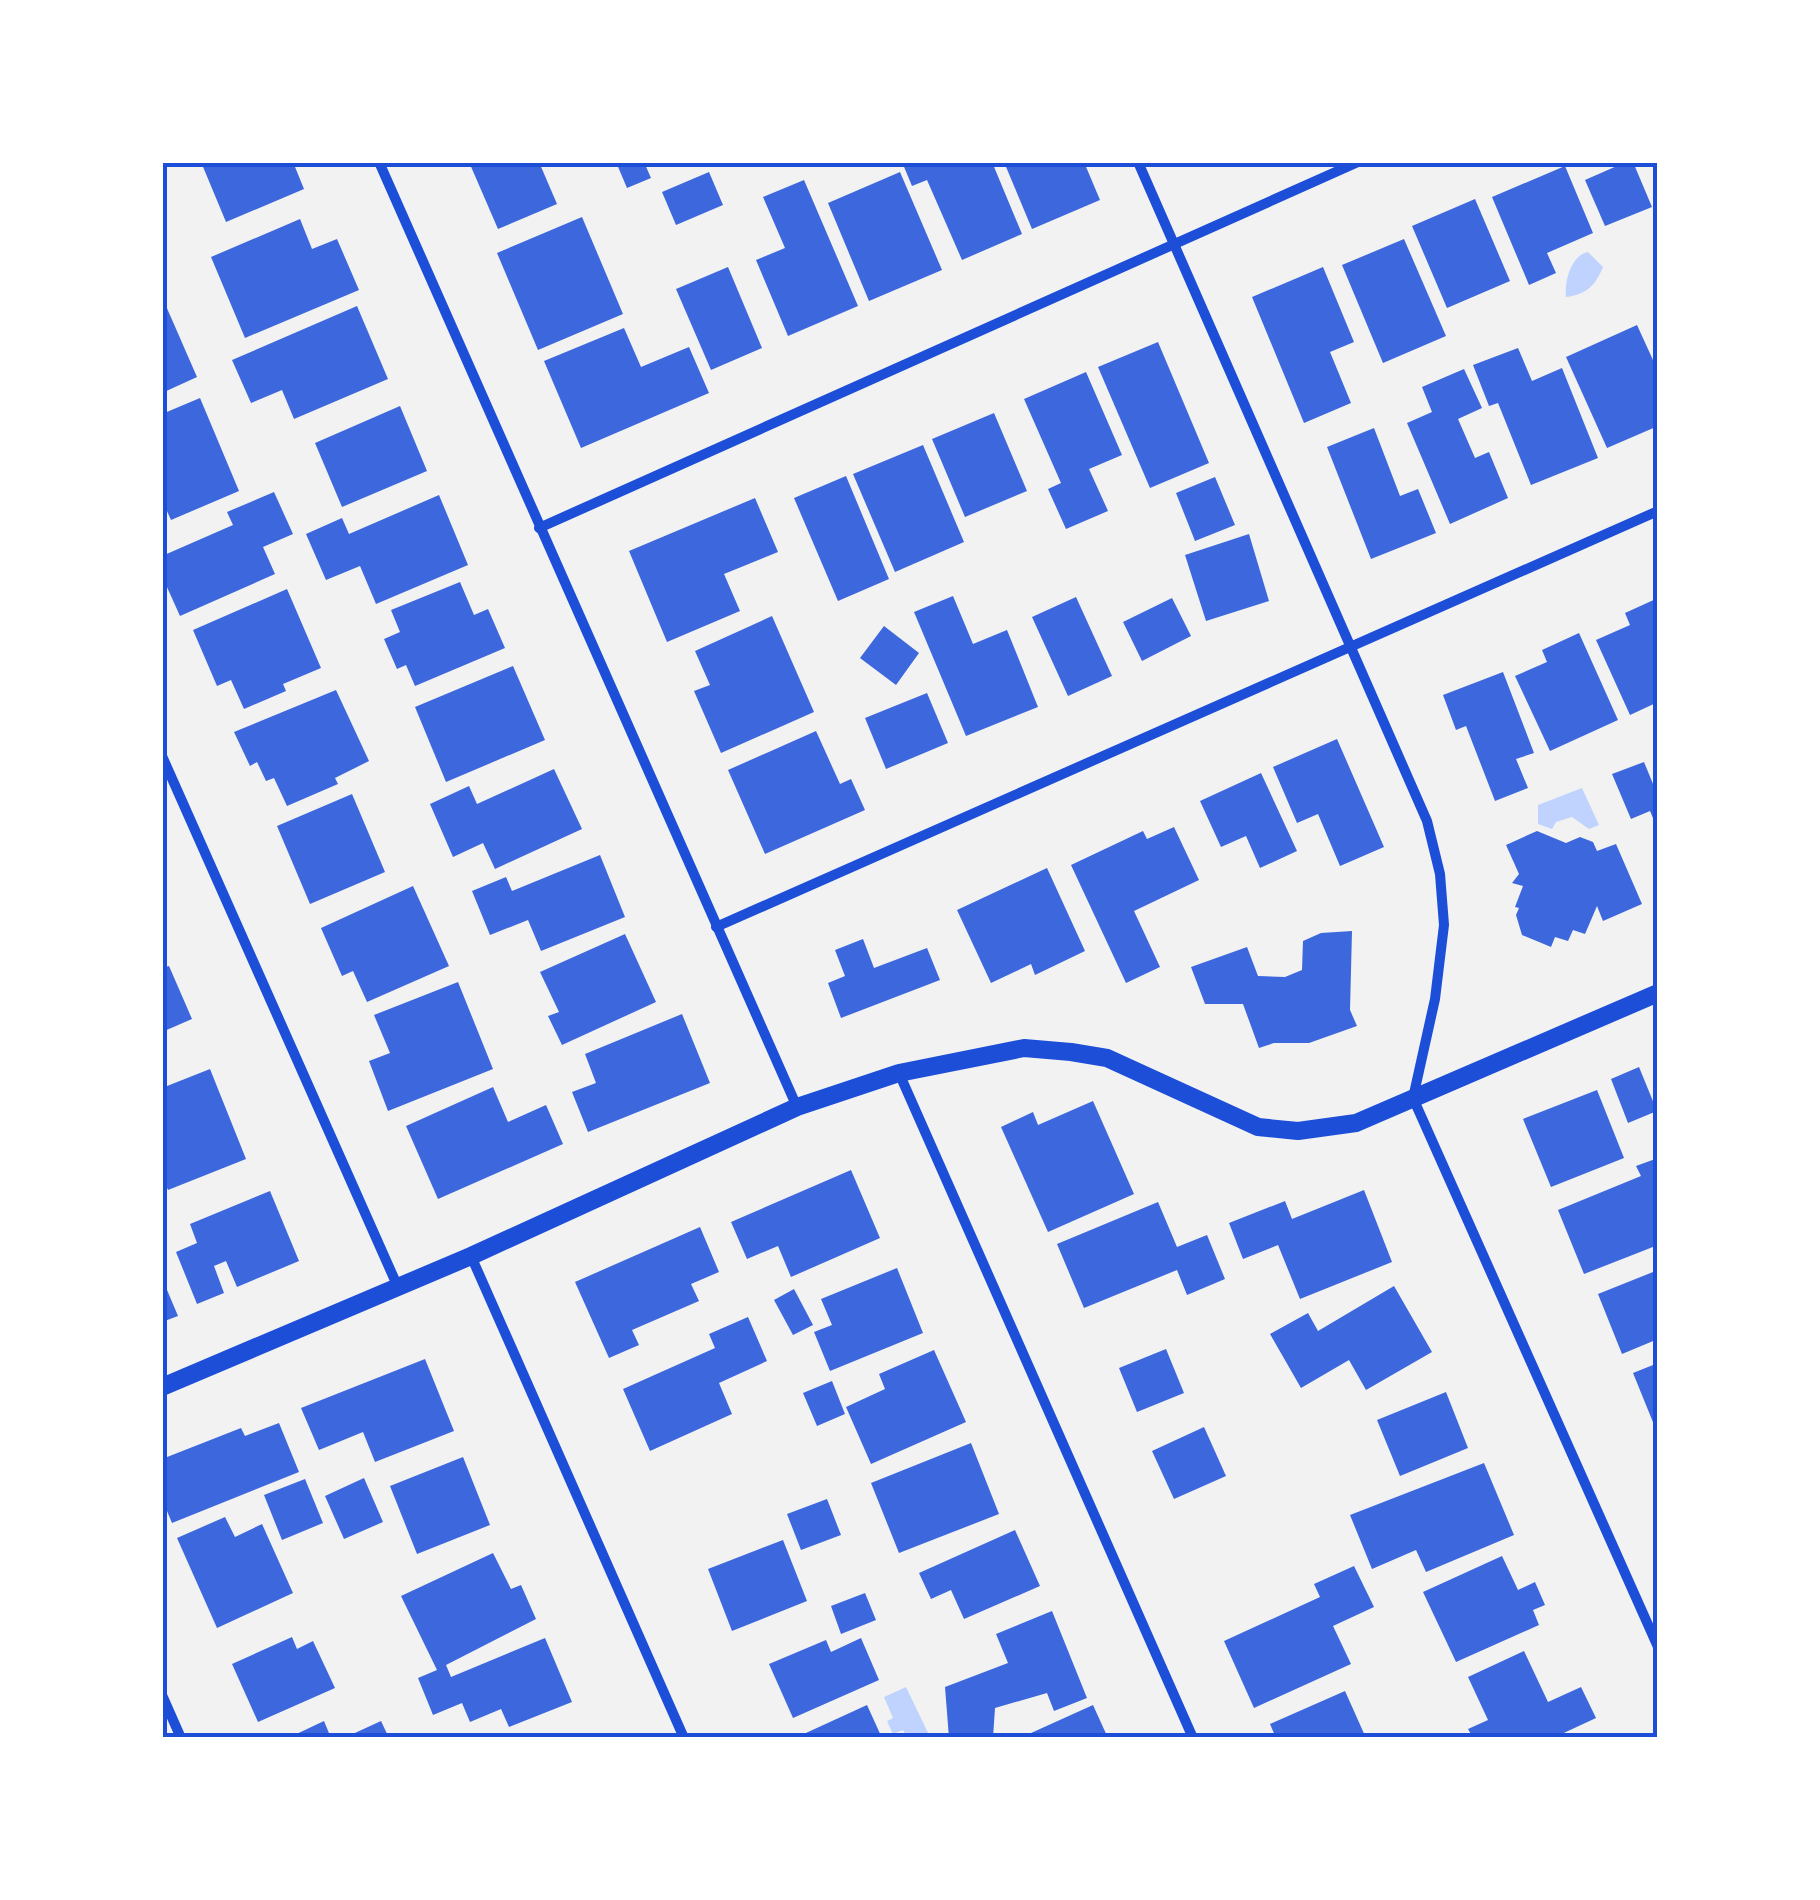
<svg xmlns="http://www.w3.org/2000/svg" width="1820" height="1900" font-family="'Fira Sans Condensed',sans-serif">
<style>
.water{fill:#bfd3fe}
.building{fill:#3d67dc}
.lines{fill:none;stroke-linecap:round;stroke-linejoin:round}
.minor{stroke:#1d4ed8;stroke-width:10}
.tertiary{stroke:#1d4ed8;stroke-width:18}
.neatline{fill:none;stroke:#1d4ed8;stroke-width:4}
</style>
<rect width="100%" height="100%" fill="#f2f2f2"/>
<g class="water">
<path d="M1588 252 1603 267C1595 286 1587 294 1566 297 1564 280 1572 255 1588 252Z"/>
<path d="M1582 788 1599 825 1589 829 1572 817 1556 822 1552 829 1538 824V805Z"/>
<path d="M906 1687 930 1737H907L903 1730 893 1734 887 1721 893 1718 884 1697Z"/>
</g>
<g class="building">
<path d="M201 162H293L304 189 226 222Z"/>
<path d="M469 162H539L557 204 498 229Z"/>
<path d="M616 162H644L651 178 627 188Z"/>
<path d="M902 162H992L1022 234 962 260 927 180 912 186Z"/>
<path d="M1004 162H1084L1100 200 1032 229Z"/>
<path d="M1626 162H1633L1652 207 1605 226 1585 180Z"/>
<path d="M1565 166 1593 233 1547 253 1556 273 1529 285 1492 197Z"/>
<path d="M709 172 723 205 676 225 662 192Z"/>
<path d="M900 172 942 270 869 301 828 203Z"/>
<path d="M804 180 858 306 788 336 756 260 785 248 763 197Z"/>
<path d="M1475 199 1510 281 1447 308 1412 226Z"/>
<path d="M582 217 623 314 538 350 497 253Z"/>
<path d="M300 219 312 249 337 239 359 290 245 338 211 257Z"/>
<path d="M1404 239 1446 336 1383 363 1342 265Z"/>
<path d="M728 267 762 348 711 370 676 289Z"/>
<path d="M1323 267 1354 342 1330 352 1351 403 1304 423 1252 297Z"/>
<path d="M166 306 197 377 162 393V307Z"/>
<path d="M357 306 388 379 294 419 282 390 251 403 232 360Z"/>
<path d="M1637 325 1658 371V426L1607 448 1566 357Z"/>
<path d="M624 328 641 367 689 347 709 393 581 448 544 361Z"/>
<path d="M1158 342 1209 463 1150 488 1098 367Z"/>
<path d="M1518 348 1532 381 1562 368 1598 458 1531 485 1498 403 1489 406 1473 365Z"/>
<path d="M1464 369 1482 408 1458 419 1475 458 1489 452 1508 498 1450 524 1407 423 1432 412 1422 387Z"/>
<path d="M1086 372 1122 455 1089 469 1108 511 1066 529 1048 489 1061 483 1024 399Z"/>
<path d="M200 398 239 491 171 520 162 500V414Z"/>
<path d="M400 406 427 471 342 507 315 443Z"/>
<path d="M994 413 1027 491 965 517 932 439Z"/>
<path d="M1374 428 1400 496 1418 489 1436 533 1371 559 1327 447Z"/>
<path d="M923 445 964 542 895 572 853 474Z"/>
<path d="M846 476 889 579 838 601 794 498Z"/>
<path d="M1215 477 1235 525 1195 541 1176 493Z"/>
<path d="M274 492 293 534 263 547 275 574 180 616 162 576V556L233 525 227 512Z"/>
<path d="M439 495 468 565 376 604 360 566 326 580 306 534 342 518 349 534Z"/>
<path d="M755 498 778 552 724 574 740 611 667 642 629 551Z"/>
<path d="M1249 534 1269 601 1206 621 1185 555Z"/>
<path d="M460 582 474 615 488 609 505 648 415 686 406 665 397 669 384 639 400 632 391 610Z"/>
<path d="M287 589 321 668 283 684 286 691 244 709 231 680 217 686 193 630Z"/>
<path d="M953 596 973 644 1007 630 1038 707 966 736 914 612Z"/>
<path d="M1076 597 1112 676 1068 696 1032 617Z"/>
<path d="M1172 598 1191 636 1142 661 1123 622Z"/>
<path d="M1658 598V702L1630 715 1596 640 1630 625 1625 613Z"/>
<path d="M772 616 814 712 721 753 694 691 710 685 695 651Z"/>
<path d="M884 626 919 653 896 685 860 658Z"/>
<path d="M1579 633 1618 720 1550 751 1515 676 1547 662 1542 650Z"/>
<path d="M513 666 545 740 446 782 415 707Z"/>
<path d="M1503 672 1534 753 1516 759 1528 788 1495 801 1466 726 1456 730 1443 695Z"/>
<path d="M336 690 369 761 335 778 338 784 287 806 274 778 266 781 257 762 250 766 234 732Z"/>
<path d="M927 693 948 743 886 769 865 718Z"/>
<path d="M816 731 840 784 851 779 865 810 765 854 728 770Z"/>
<path d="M1337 739 1384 847 1340 866 1318 814 1297 823 1273 767Z"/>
<path d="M1644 762 1658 796V830L1650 811 1631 819 1612 774Z"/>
<path d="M554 769 582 829 495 869 483 843 453 857 430 804 469 786 477 804Z"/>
<path d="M1261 773 1297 851 1260 868 1246 836 1221 847 1200 801Z"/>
<path d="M352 794 385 872 310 904 277 826Z"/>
<path d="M1174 827 1199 880 1134 911 1160 967 1126 983 1071 865 1143 831 1147 839Z"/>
<path d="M1537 831 1566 843 1580 837 1593 842 1597 851 1616 844 1642 904 1603 921 1597 906 1585 934 1573 930 1568 941 1555 937 1551 947 1522 935 1516 915 1519 908 1515 907 1523 886 1512 883 1519 874 1506 845Z"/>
<path d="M600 855 625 917 541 951 528 920 490 935 472 891 506 877 512 891Z"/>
<path d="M1047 868 1085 951 1035 975 1031 964 991 983 957 910Z"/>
<path d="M413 886 449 966 367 1002 353 971 342 976 321 928Z"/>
<path d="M1352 931 1350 1010 1357 1026 1309 1043H1274L1259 1048 1243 1004H1205L1191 967 1247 947 1258 976 1285 977 1302 970 1303 941 1321 933Z"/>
<path d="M625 934 656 1002 562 1045 548 1016 559 1012 540 972Z"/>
<path d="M863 939 874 968 927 948 940 980 841 1018 828 983 845 976 835 950Z"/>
<path d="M169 966 192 1019 162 1032V968Z"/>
<path d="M458 982 493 1069 388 1111 369 1061 390 1053 374 1015Z"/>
<path d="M682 1014 710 1083 588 1132 572 1092 596 1083 585 1054Z"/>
<path d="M1639 1067 1657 1111 1628 1123 1611 1079Z"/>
<path d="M210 1069 246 1159 168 1190 162 1176V1088Z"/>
<path d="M493 1087 508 1122 546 1105 563 1144 438 1199 406 1126Z"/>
<path d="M1597 1090 1624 1158 1551 1187 1523 1119Z"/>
<path d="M1093 1101 1134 1194 1048 1232 1001 1127 1033 1112 1038 1125Z"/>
<path d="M1658 1158V1245L1584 1274 1558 1210 1641 1176 1636 1166Z"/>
<path d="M851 1170 880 1238 791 1277 778 1246 747 1259 731 1222Z"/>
<path d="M1364 1190 1392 1262 1300 1299 1278 1245 1243 1259 1229 1223 1285 1201 1292 1219Z"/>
<path d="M270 1191 299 1261 237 1287 226 1261 214 1266 224 1293 197 1304 176 1252 197 1243 190 1224Z"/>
<path d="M1158 1202 1177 1247 1207 1235 1225 1279 1187 1295 1177 1270 1084 1308 1057 1244Z"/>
<path d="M700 1227 719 1272 691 1284 699 1301 632 1330 639 1345 609 1358 575 1282Z"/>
<path d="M897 1268 923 1333 830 1371 814 1332 832 1325 821 1299Z"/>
<path d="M1658 1270V1339L1622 1354 1598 1294Z"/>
<path d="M162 1278 178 1316 162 1322Z"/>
<path d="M1394 1286 1432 1352 1366 1390 1349 1360 1301 1388 1270 1334 1308 1313 1318 1331Z"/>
<path d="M794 1289 813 1325 793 1335 774 1300Z"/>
<path d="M748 1317 767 1361 719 1383 732 1414 650 1451 623 1389 715 1348 709 1334Z"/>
<path d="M1166 1349 1184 1393 1137 1412 1119 1368Z"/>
<path d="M934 1350 966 1422 871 1464 846 1407 885 1389 879 1374Z"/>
<path d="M425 1359 454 1431 375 1462 363 1432 319 1450 301 1408Z"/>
<path d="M1658 1363V1432H1657L1633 1373Z"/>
<path d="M832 1381 845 1414 817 1426 803 1393Z"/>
<path d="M1446 1392 1468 1448 1400 1476 1377 1420Z"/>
<path d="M279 1423 299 1472 172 1523 162 1499V1459L241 1428 245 1436Z"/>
<path d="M1204 1427 1226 1476 1174 1499 1152 1451Z"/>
<path d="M971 1443 999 1514 899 1553 871 1483Z"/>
<path d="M463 1457 490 1525 417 1554 390 1486Z"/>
<path d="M1484 1463 1514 1535 1426 1572 1416 1550 1372 1569 1350 1515Z"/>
<path d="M364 1478 383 1522 344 1539 325 1496Z"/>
<path d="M305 1479 323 1523 282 1540 264 1495Z"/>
<path d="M827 1499 841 1535 801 1550 787 1514Z"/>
<path d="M225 1517 235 1537 262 1524 293 1593 217 1628 177 1538Z"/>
<path d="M1015 1530 1040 1586 964 1619 951 1590 931 1599 919 1573Z"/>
<path d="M783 1540 807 1601 732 1631 708 1569Z"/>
<path d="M493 1553 511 1589 521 1585 536 1619 446 1665 451 1677 545 1638 572 1702 509 1727 501 1709 470 1722 462 1703 433 1715 418 1678 437 1670 401 1596Z"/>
<path d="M1502 1556 1518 1590 1535 1582 1545 1605 1533 1610 1539 1625 1456 1662 1423 1592Z"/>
<path d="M1354 1566 1374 1607 1333 1626 1351 1664 1254 1708 1224 1641 1320 1597 1314 1584Z"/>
<path d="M865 1593 876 1620 841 1634 831 1606Z"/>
<path d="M1052 1611 1087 1698 1054 1711 1047 1693 995 1708 993 1738H949L945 1687 1008 1663 996 1634Z"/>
<path d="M292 1637 297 1649 313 1641 335 1688 258 1722 232 1664Z"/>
<path d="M861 1638 879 1680 793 1718 769 1664 826 1640 831 1652Z"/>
<path d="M1524 1651 1548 1702 1581 1687 1596 1718 1553 1738H1473L1468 1729 1488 1720 1468 1677Z"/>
<path d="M1345 1691 1366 1738H1276L1270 1724Z"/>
<path d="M867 1705 882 1738H795Z"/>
<path d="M1093 1705 1108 1738H1020Z"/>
<path d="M324 1721 331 1738H288Z"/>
<path d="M381 1721 389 1738H344Z"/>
</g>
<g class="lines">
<g class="minor">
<path d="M379 162 797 1107"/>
<path d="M1138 162 1427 821 1440 874 1444 925 1435 999 1413 1098 1658 1647"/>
<path d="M539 528 1358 162"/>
<path d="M162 756 397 1285"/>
<path d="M716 927 1658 511"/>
<path d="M899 1073 1193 1738"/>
<path d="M471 1256 684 1738"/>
<path d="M162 1695 181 1738"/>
</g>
<path class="tertiary" d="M162 1387 471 1256 797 1107 899 1073 1024 1048 1071 1052 1107 1058 1258 1127 1298 1131 1356 1123 1658 993"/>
</g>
<rect width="1820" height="1900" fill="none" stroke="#ffffff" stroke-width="330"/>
<rect x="165" y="165" width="1490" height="1570" class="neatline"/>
</svg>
